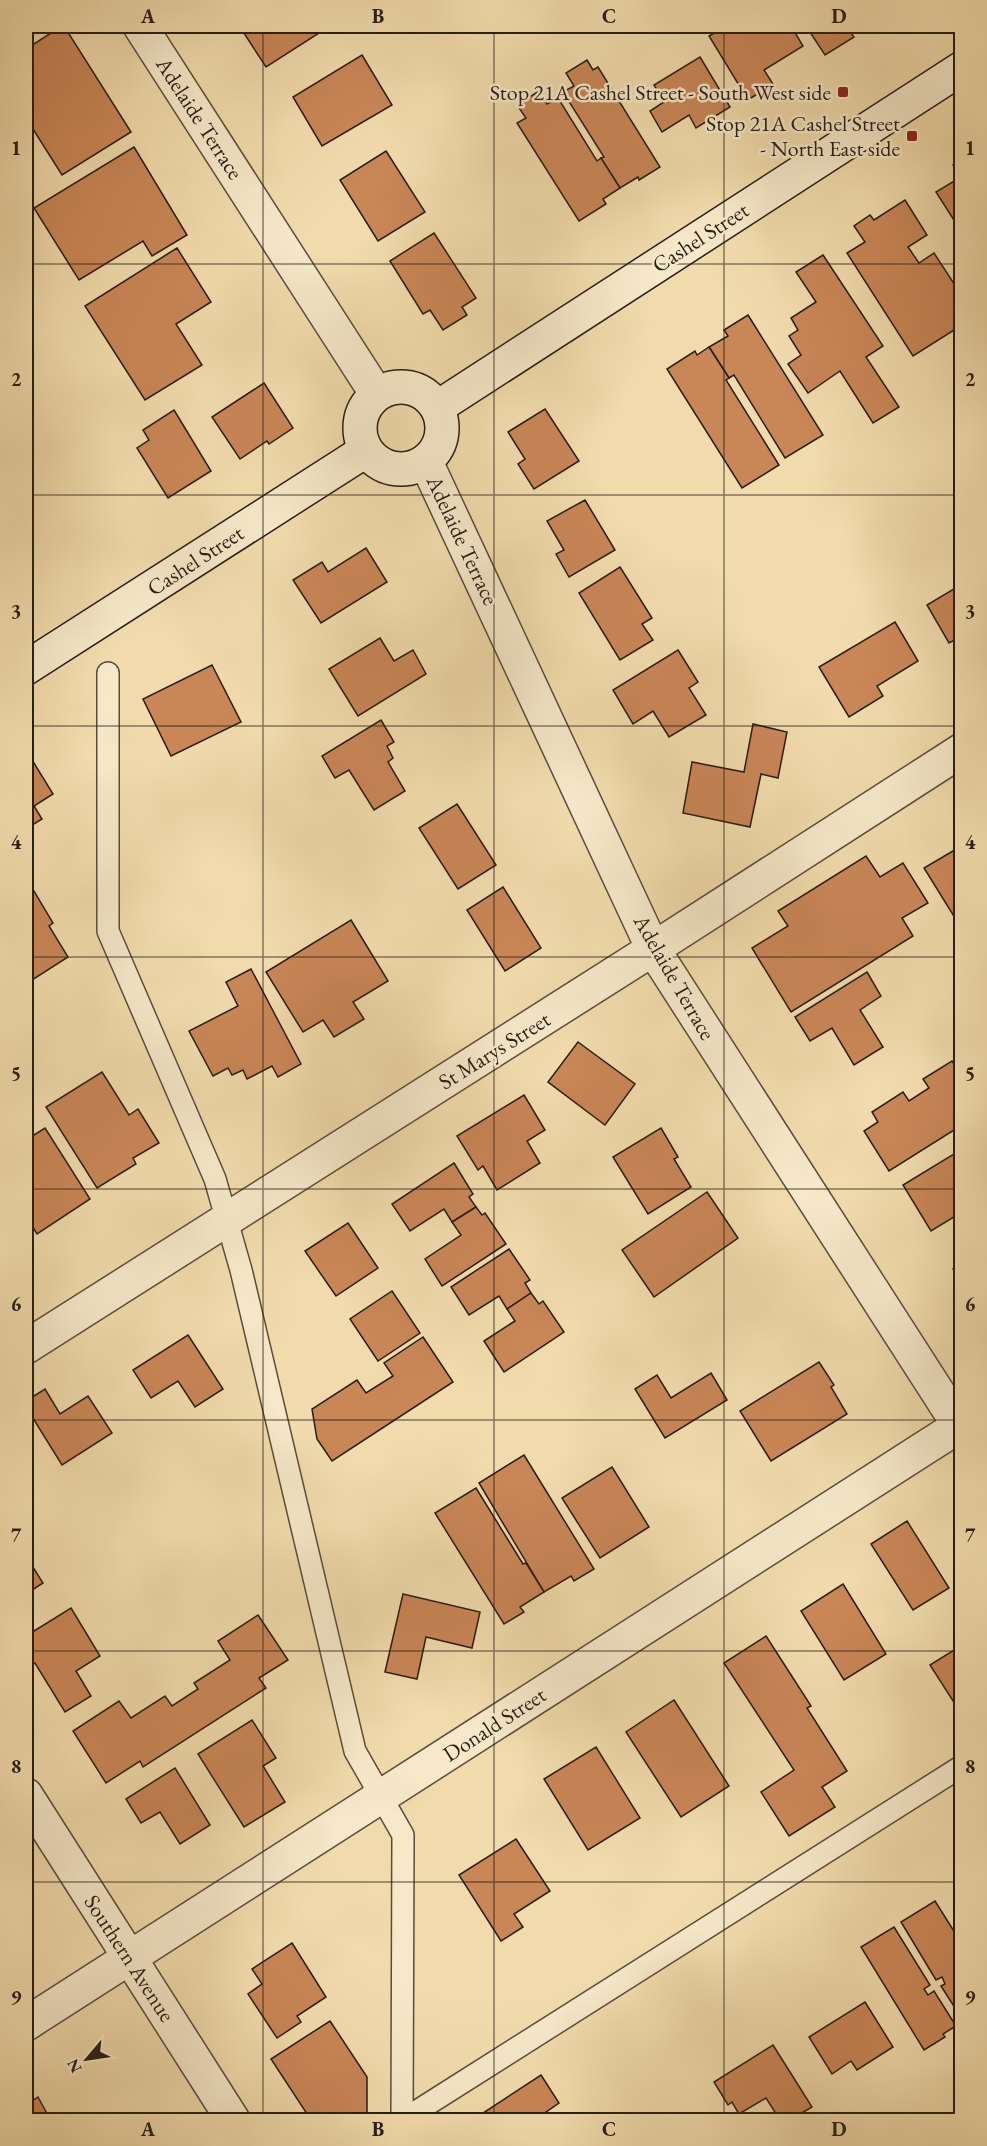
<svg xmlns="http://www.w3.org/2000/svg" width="987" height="2146" font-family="'EB Garamond',serif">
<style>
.building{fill:#c98657;stroke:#281d14;stroke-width:1.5}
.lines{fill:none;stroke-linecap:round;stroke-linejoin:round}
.lane-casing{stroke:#5a4c3a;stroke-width:24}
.street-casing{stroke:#5a4c3a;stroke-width:36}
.secondary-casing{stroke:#281d14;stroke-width:36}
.lane{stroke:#f6e8c9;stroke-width:21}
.street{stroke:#f6e8c9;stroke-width:33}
.secondary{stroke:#f6e8c9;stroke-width:33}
.grid{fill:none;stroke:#281d14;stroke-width:1.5;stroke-opacity:0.55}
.poi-dot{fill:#8f2418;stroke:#f6e8c9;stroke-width:2}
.labels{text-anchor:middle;stroke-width:5;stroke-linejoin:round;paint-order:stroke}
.poi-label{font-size:22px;fill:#281d14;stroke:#f6e8c9;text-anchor:end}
.street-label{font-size:22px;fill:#281d14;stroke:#f6e8c9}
.neatline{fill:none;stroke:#281d14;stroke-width:2}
.grid-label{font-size:20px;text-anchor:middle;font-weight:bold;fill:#281d14}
</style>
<rect width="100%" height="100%" fill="#f1dbac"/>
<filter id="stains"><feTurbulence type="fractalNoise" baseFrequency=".00333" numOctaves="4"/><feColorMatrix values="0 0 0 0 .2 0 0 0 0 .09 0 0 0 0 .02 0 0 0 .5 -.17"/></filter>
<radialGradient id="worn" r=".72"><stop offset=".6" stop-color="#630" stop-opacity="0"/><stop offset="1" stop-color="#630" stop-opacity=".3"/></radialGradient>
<g class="building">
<path d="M62 26H64L131 132 62 175 26 118V49Z"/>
<path d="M241 26H330L266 67 240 27Z"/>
<path d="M727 26H791L803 46 764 70 773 84 748 100 709 36Z"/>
<path d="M806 26H854L848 29 854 37 825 55Z"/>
<path d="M362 55 392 105 322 146 293 97Z"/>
<path d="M700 57 730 107 696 128 689 115 662 132 650 111 664 102 654 85Z"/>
<path d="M587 60 593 70 598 67 660 167 639 180 638 177 620 188 601 158 604 157 563 92 574 86 566 73Z"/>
<path d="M539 91 547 104 558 98 597 161 601 158 620 188 603 199 606 204 579 221 517 123 526 118 517 105Z"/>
<path d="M134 147 187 235 152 256 143 241 79 280 34 208Z"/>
<path d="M386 151 425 212 378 241 340 180Z"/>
<path d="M962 160V227L959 228 936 192 961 177 953 165Z"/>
<path d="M905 200 927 235 908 247 919 263 934 253 962 296V325L913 356 847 253 865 242 854 226 870 215 874 220Z"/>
<path d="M434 233 476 298 462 307 467 315 443 330 430 310 423 314 390 261Z"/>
<path d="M177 248 211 302 176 324 202 365 145 400 85 306Z"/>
<path d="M823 255 883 346 866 357 899 407 873 423 840 371 808 393 788 364 801 355 789 336 798 330 791 318 816 302 796 272Z"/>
<path d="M748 315 823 435 785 458 734 375 729 378 709 347 728 336 724 330Z"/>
<path d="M709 347 729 378 726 380 779 465 742 488 667 369 695 351 697 355Z"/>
<path d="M264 383 293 428 269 444 267 441 240 459 212 417Z"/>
<path d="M545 409 579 461 534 489 518 464 525 459 508 432Z"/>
<path d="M174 410 211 471 168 498 137 448 149 440 143 430Z"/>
<path d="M585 500 615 550 569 577 556 554 564 550 547 521Z"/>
<path d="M366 548 387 582 321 623 293 580 322 562 328 572Z"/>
<path d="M620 567 652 618 642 624 653 640 620 660 579 593Z"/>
<path d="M962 584V636L949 643 927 605Z"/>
<path d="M895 622 918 661 877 686 883 696 849 717 819 667Z"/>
<path d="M380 638 394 661 413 650 426 674 358 716 329 669Z"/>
<path d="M678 650 698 682 689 688 706 715 669 737 653 711 633 724 613 690Z"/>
<path d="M212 665 241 722 171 756 143 699Z"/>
<path d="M381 720 394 742 387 746 393 758 388 762 405 791 374 810 349 770 335 778 322 756Z"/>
<path d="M753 724 787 732 778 778 761 774 750 827 683 813 692 762 744 772Z"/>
<path d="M26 750 53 794 34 806 42 819 26 829Z"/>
<path d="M457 804 496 865 458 889 419 828Z"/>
<path d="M958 848 962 851V914L955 918 924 868Z"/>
<path d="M866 856 880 877 903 863 928 903 902 918 913 936 791 1012 752 948 788 926 778 911Z"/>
<path d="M503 887 541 948 505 971 467 910Z"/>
<path d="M26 889 29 895 34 891 53 923 49 926 68 957 29 982 26 977Z"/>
<path d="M351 920 388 981 353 1002 364 1019 334 1037 323 1020 303 1032 266 972Z"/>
<path d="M251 969 301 1064 278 1077 272 1066 247 1079 243 1070 232 1075 228 1068 213 1076 189 1031 238 1006 226 982Z"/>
<path d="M867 972 881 996 860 1010 883 1047 854 1065 832 1028 810 1041 795 1017Z"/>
<path d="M578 1042 635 1084 605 1125 548 1082Z"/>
<path d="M952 1061 959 1071 962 1069V1125L889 1171 864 1131 878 1122 872 1112 903 1092 909 1101 929 1088 923 1079Z"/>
<path d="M102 1072 129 1115 138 1109 159 1143 133 1158 136 1164 97 1188 46 1107Z"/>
<path d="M524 1095 545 1130 527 1141 540 1163 497 1190 483 1166 478 1170 457 1136Z"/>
<path d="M45 1128 90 1199 37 1234 26 1216V1140Z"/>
<path d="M661 1128 678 1157 674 1159 691 1187 648 1214 613 1157Z"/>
<path d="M962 1149V1212L931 1231 903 1185Z"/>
<path d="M454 1163 473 1194 469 1197 476 1207 452 1222 444 1209 410 1231 392 1204Z"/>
<path d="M707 1192 738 1238 654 1297 622 1250Z"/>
<path d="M476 1207 482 1215 485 1213 506 1244 442 1286 425 1259 461 1235 452 1222Z"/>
<path d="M348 1223 378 1268 336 1296 305 1251Z"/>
<path d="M509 1249 530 1280 525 1283 531 1293 507 1309 499 1296 469 1315 451 1287Z"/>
<path d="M962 1263V1283L953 1269Z"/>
<path d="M392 1291 420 1333 378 1361 350 1319Z"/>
<path d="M531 1293 539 1304 543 1301 564 1332 504 1372 484 1341 515 1321 507 1309Z"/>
<path d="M188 1335 223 1389 195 1407 178 1381 151 1398 133 1370Z"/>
<path d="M423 1337 453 1382 332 1461 317 1439 312 1409 357 1380 366 1393 393 1376 384 1363Z"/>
<path d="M819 1362 834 1385 831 1387 847 1414 771 1461 740 1411Z"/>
<path d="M711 1373 727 1400 665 1438 635 1389 657 1375 671 1398Z"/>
<path d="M45 1389 60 1414 88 1396 112 1433 62 1465 26 1407V1401Z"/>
<path d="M524 1455 594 1569 574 1581 571 1576 544 1592 479 1483Z"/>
<path d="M612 1467 649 1527 600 1558 562 1498Z"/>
<path d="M476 1488 523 1564 526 1563 544 1592 520 1607 524 1612 504 1624 435 1513Z"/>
<path d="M907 1521 949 1588 913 1610 871 1544Z"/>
<path d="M26 1556 43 1583 26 1594Z"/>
<path d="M843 1584 886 1654 844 1680 801 1611Z"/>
<path d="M403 1594 480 1612 472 1648 426 1637 417 1679 385 1672Z"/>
<path d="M71 1608 100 1656 76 1671 91 1696 65 1712 35 1663 29 1667 26 1661V1636Z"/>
<path d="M258 1615 288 1660 259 1678 266 1688 143 1767 140 1761 106 1783 73 1731 119 1701 131 1718 165 1696 172 1706 198 1689 194 1683 230 1660 218 1641Z"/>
<path d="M766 1636 811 1706 807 1708 847 1771 822 1787 835 1807 789 1836 761 1792 794 1770 724 1663Z"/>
<path d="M962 1645V1715L930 1665Z"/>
<path d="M674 1700 729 1786 681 1817 626 1732Z"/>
<path d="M252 1720 276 1758 263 1766 285 1802 244 1827 198 1754Z"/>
<path d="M596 1747 640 1818 588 1850 544 1779Z"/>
<path d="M175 1768 210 1825 180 1844 160 1812 141 1823 126 1799Z"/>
<path d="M516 1839 550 1891 514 1914 523 1927 501 1941 459 1875Z"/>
<path d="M935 1901 962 1944V2019L941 1986 945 1984 942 1977 936 1980 901 1922Z"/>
<path d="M894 1927 930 1985 924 1989 928 1995 934 1991 956 2026 943 2034 945 2037 924 2050 861 1947Z"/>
<path d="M292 1943 326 1997 297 2016 301 2022 277 2038 248 1994 262 1984 252 1969Z"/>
<path d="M865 2002 893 2047 857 2070 851 2061 832 2074 809 2037Z"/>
<path d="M330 2021 367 2077V2115L359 2120H311L271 2059Z"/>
<path d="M773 2045 812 2107 790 2120H780L766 2098 739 2114 732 2102 728 2105 714 2082Z"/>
<path d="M541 2075 559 2103 539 2117 541 2120H479L477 2117Z"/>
<path d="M38 2097 49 2117 55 2113 60 2120H26V2105Z"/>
</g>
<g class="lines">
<defs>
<g id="lane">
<path d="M108 673V931L215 1179 241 1270 355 1751 403 1835 402 2120"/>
<path d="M403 2120 962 1766"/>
</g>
<g id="street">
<path d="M140 26 376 393"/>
<path d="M426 462 653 949 962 1430"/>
<path d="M26 1347 653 949 962 750"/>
<path d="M26 1795 233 2120"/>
<path d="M26 2024 962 1424"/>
</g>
<g id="secondary">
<circle cx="401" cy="428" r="41"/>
<path d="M438 407 962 68"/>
<path d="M26 668 365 451"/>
</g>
</defs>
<use href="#lane" class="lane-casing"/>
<use href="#street" class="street-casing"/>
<use href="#secondary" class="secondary-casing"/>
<use href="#lane" class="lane"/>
<use href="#street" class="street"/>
<use href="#secondary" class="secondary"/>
</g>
<path class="grid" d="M263 26V2120M494 26V2120M724 26V2120M26 264H962M26 495H962M26 726H962M26 957H962M26 1189H962M26 1420H962M26 1651H962M26 1882H962"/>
<g class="poi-dot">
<rect x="837" y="86" width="12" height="12" rx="3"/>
<rect x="906" y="130" width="12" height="12" rx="3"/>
</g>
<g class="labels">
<g class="poi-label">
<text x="831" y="100">Stop 21A Cashel Street - South West side</text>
<text x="900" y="131">Stop 21A Cashel Street<tspan x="900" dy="25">- North East side</tspan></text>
</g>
<g class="street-label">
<text transform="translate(200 118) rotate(57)" y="8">Adelaide Terrace</text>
<text transform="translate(700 237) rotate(-33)" y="8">Cashel Street</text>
<text transform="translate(463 540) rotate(65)" y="8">Adelaide Terrace</text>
<text transform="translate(195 560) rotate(-33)" y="8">Cashel Street</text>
<text transform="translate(675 977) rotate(60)" y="8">Adelaide Terrace</text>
<text transform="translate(494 1050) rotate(-32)" y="8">St Marys Street</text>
<text transform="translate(494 1724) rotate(-33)" y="8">Donald Street</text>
<text transform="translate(130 1958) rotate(57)" y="8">Southern Avenue</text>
</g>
</g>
<rect width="987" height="2146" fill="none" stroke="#f1dbac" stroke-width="66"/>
<g transform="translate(87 2059) rotate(241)" stroke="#f6e8c9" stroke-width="4.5" paint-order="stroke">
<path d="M0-4.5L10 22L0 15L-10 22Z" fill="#281d14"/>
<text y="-9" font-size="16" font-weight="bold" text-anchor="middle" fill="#281d14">N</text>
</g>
<rect x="33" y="33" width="921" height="2080" class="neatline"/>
<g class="grid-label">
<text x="148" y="23">A</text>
<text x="378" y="23">B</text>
<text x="609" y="23">C</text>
<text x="839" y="23">D</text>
<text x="16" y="155">1</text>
<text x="970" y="155">1</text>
<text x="16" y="386">2</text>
<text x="970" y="386">2</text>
<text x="16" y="618">3</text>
<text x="970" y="618">3</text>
<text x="16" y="849">4</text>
<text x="970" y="849">4</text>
<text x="16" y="1080">5</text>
<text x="970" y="1080">5</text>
<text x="16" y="1311">6</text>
<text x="970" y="1311">6</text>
<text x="16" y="1542">7</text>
<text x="970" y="1542">7</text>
<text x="16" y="1773">8</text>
<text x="970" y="1773">8</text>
<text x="16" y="2004">9</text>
<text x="970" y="2004">9</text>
<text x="148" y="2136">A</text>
<text x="378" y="2136">B</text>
<text x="609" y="2136">C</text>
<text x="839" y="2136">D</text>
</g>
<rect width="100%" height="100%" filter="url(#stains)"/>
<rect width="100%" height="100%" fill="url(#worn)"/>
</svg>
